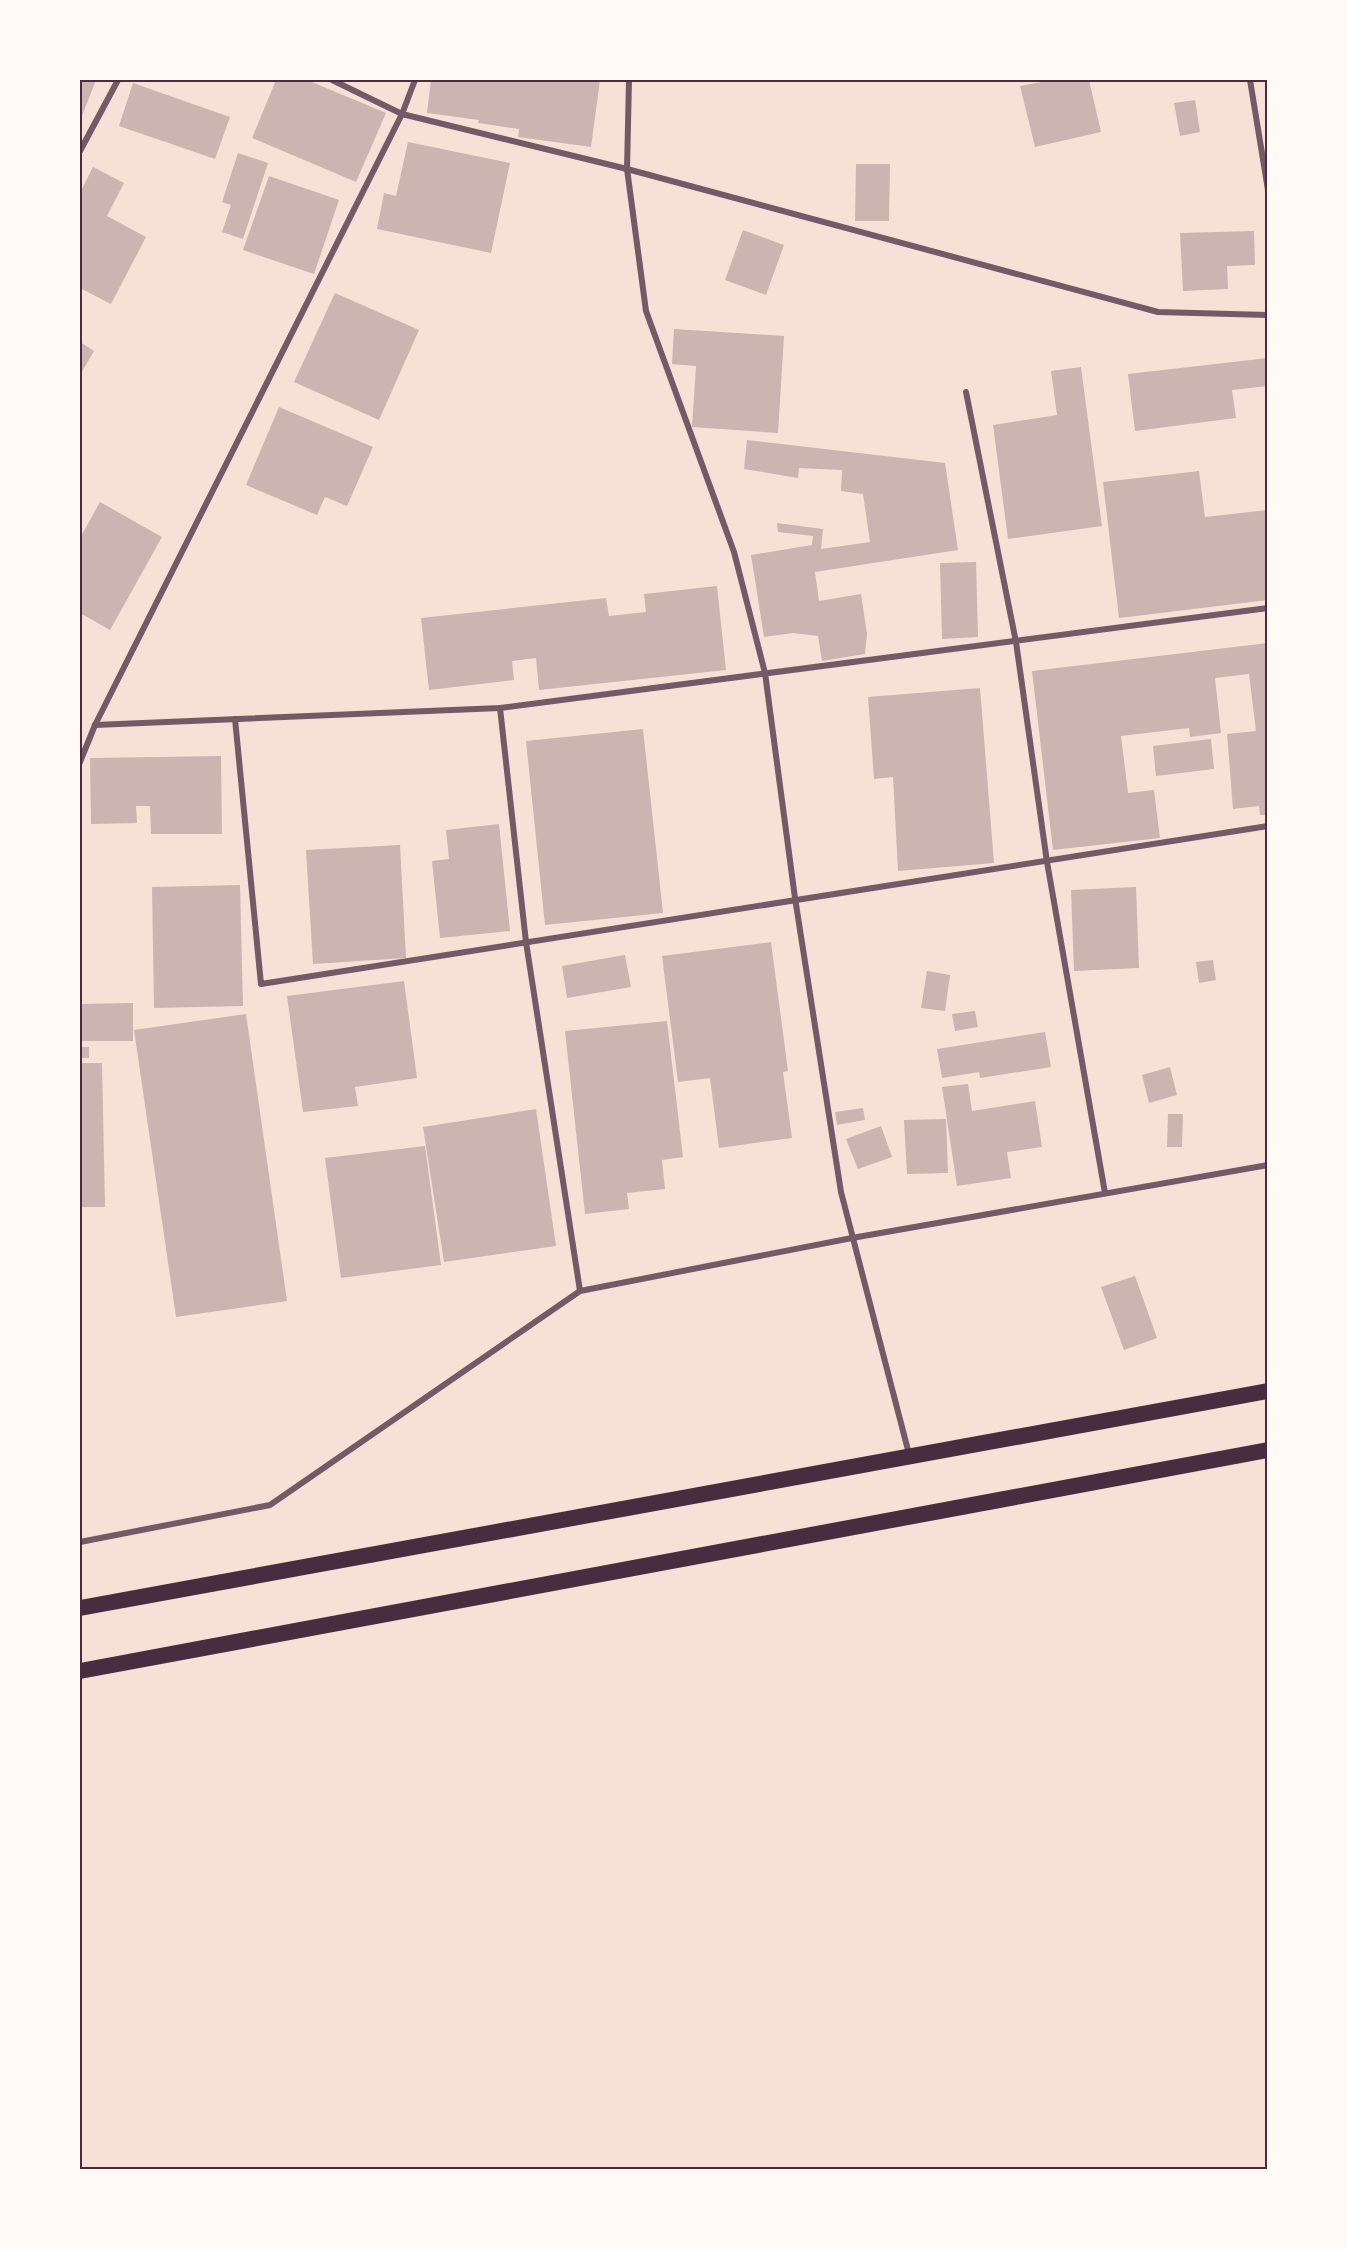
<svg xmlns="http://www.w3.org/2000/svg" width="1347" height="2249" font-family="'Crimson Pro',serif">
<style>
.building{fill:#ccb4b1}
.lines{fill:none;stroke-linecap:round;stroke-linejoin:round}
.minor{stroke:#755966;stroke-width:6}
.trunk{stroke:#4a2c40;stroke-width:16}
.neatline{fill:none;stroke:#4a2c40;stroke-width:2}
</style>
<rect width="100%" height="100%" fill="#f7e1d7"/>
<g class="building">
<path d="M80 80H96L80 121Z"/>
<path d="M276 80H307L386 113 356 182 252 138Z"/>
<path d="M431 80H600L591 147 518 137 519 129 478 123 479 120 427 113Z"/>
<path d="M1052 80H1089L1101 132 1035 147 1020 86Z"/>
<path d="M133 83 230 117 215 159 119 126Z"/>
<path d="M1195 100 1200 132 1180 136 1174 103Z"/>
<path d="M408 142 510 163 491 253 377 229 384 193 396 196Z"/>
<path d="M238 153 268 163 243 239 222 232 231 205 222 202Z"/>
<path d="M856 164H890L889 221H855Z"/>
<path d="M93 167 124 183 107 216 146 237 111 304 80 288V193Z"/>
<path d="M269 176 339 200 314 274 243 250Z"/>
<path d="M743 230 784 245 766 295 725 280Z"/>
<path d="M1254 231 1255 265 1227 266 1228 289 1183 291 1180 233Z"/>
<path d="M335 293 419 330 379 420 294 382Z"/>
<path d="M674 329 784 336 778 433 692 427 696 366 672 364Z"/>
<path d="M80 342 94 351 80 375Z"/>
<path d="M1268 358V386L1232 390 1236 418 1135 431 1128 374Z"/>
<path d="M1081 367 1102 526 1008 539 993 425 1057 415 1051 371Z"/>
<path d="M279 407 373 447 347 506 325 497 317 515 246 485Z"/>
<path d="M747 440 945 463 958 550 815 572 819 601 861 594 867 634 865 654 822 661 818 636 793 633 764 637 751 555 812 545 813 536 778 532 777 523 823 529 821 549 870 542 863 494 841 491 842 470 799 468 798 478 744 469Z"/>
<path d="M1199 471 1205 517 1268 510V600L1119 618 1103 482Z"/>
<path d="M100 502 162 537 110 630 80 613V538Z"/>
<path d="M976 562 978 637 942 639 940 563Z"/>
<path d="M717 586 726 670 539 690 536 658 512 661 514 680 429 690 421 618 606 598 609 616 646 612 644 594Z"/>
<path d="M1268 643V815H1260L1259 806 1233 809 1227 734 1256 731 1249 674 1215 678 1221 733 1190 737 1189 728 1121 736 1128 793 1154 790 1160 838 1053 850 1032 671Z"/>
<path d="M980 688 994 863 898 871 893 777 874 779 868 697Z"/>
<path d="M643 729 663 913 545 925 526 741Z"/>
<path d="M1211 739 1214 769 1156 776 1153 746Z"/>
<path d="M221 756 222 834H151L150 806H136L137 823 91 824 90 758Z"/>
<path d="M499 824 510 931 440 938 432 861 449 859 446 830Z"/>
<path d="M400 845 406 958 313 964 306 850Z"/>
<path d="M240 885 243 1006 154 1008 152 887Z"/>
<path d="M1136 887 1139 968 1074 971 1071 890Z"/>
<path d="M771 942 788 1071 783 1072 792 1138 719 1148 710 1078 678 1082 662 956Z"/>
<path d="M625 955 631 987 567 998 562 966Z"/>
<path d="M1213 960 1216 980 1199 983 1196 962Z"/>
<path d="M927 971 950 975 945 1011 921 1008Z"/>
<path d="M404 981 417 1078 355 1087 358 1106 303 1112 287 996Z"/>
<path d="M133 1003V1041H80V1004Z"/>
<path d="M975 1011 978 1027 955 1031 952 1014Z"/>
<path d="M246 1014 287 1301 176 1317 134 1030Z"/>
<path d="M667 1021 683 1157 662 1160 665 1189 627 1193 629 1209 585 1214 565 1031Z"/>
<path d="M1045 1032 1051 1067 980 1078 979 1072 942 1078 937 1049Z"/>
<rect x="80" y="1047" width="9" height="11"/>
<path d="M80 1063H102L105 1207H80Z"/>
<path d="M1170 1067 1177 1095 1149 1103 1142 1075Z"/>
<path d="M968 1084 972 1111 1035 1101 1042 1147 1007 1152 1011 1178 957 1186 942 1087Z"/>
<path d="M863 1108 865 1120 837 1125 835 1112Z"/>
<path d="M536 1109 556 1246 444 1262 423 1127Z"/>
<path d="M1168 1114H1183L1182 1147H1167Z"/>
<path d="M946 1119 948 1173 907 1174 904 1120Z"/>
<path d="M881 1126 892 1157 858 1169 846 1139Z"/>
<path d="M425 1146 441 1265 341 1278 325 1158Z"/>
<path d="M1135 1276 1157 1338 1124 1350 1101 1287Z"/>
</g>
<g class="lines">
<g class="minor">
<path d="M332 80 402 114 627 169 1158 312 1268 315"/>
<path d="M629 80 627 169 646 311 734 552 765 673 795 898 841 1192 909 1454"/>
<path d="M1250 80 1268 190"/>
<path d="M80 151 118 80"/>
<path d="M966 392 1016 642 1047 862 1105 1193"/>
<path d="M500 708 526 942 580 1291"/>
<path d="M235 719 261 984 1268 826"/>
<path d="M95 725 500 708 1268 608"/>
<path d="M80 762 95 725 402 114 415 80"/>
<path d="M80 1542 270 1505 580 1291 852 1238 1268 1165"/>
</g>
<g class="trunk">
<path d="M80 1608 1268 1391"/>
<path d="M80 1671 1268 1450"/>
</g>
</g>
<rect width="1347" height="2249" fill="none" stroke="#fffaf5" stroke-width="162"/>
<rect x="81" y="81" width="1185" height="2087" class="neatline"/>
</svg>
